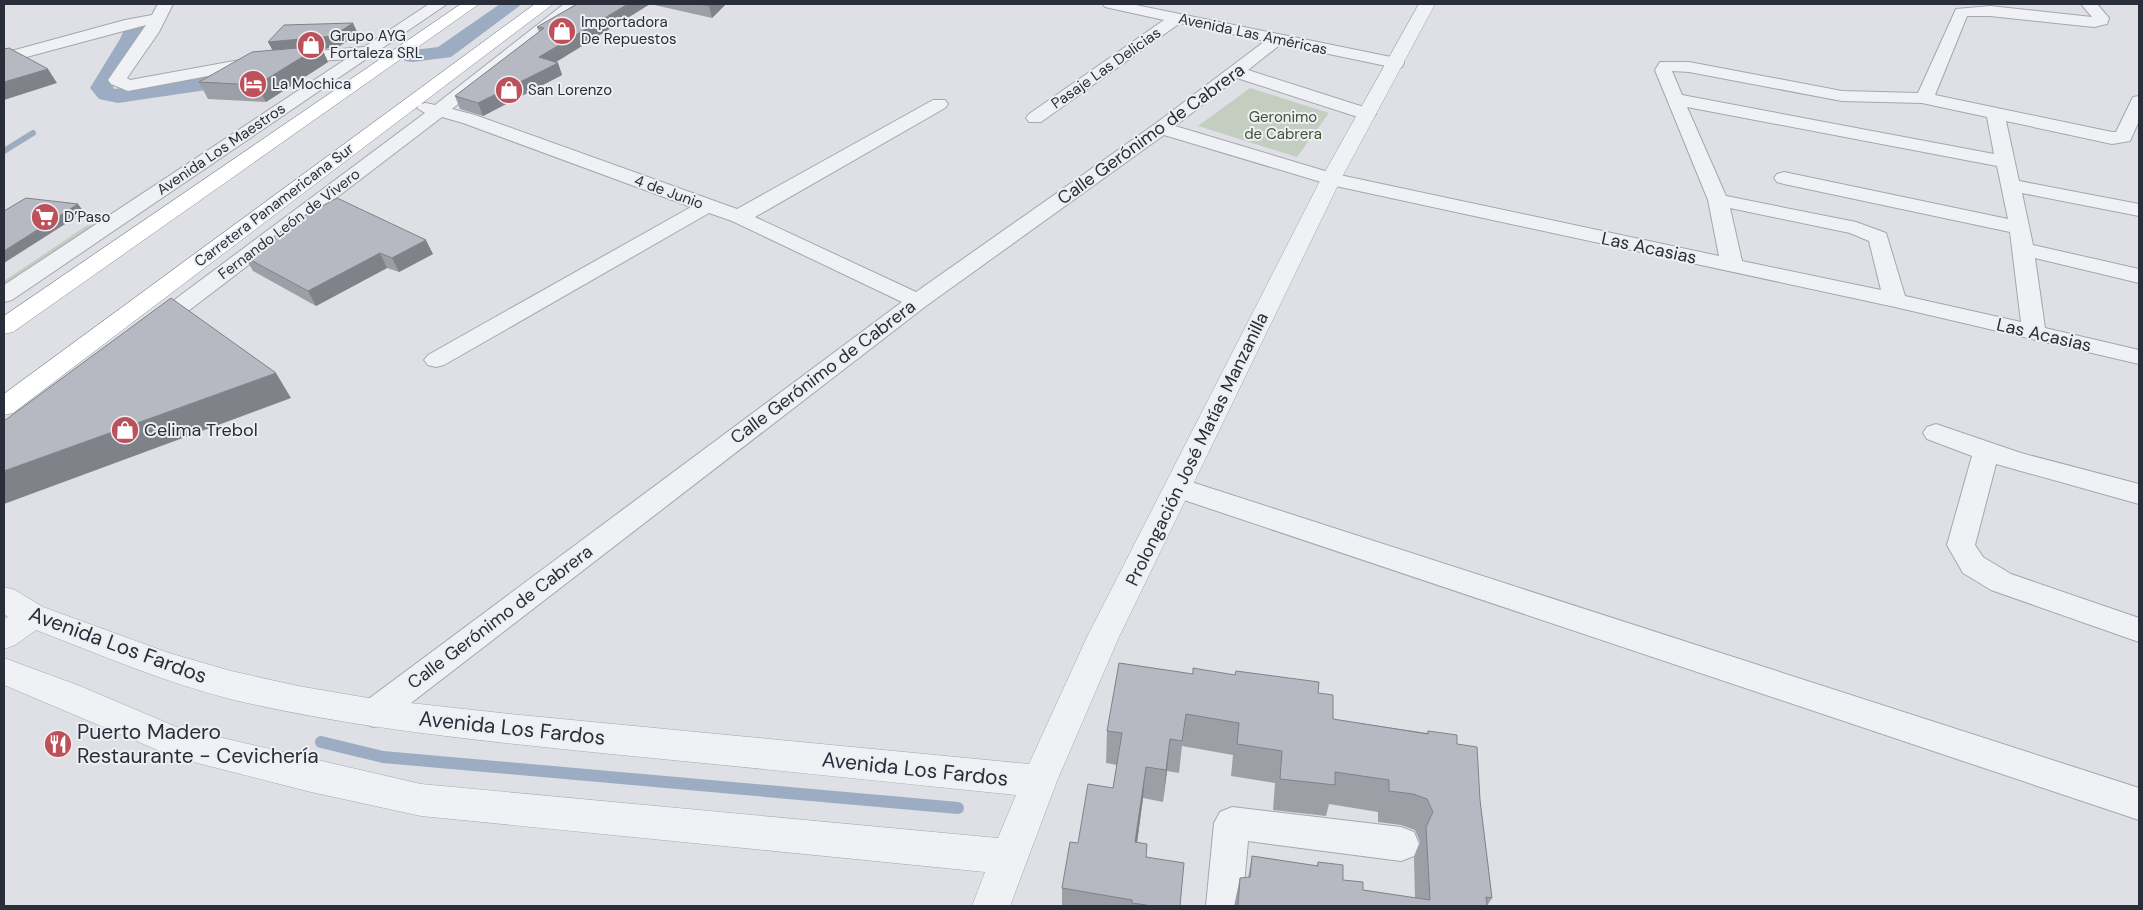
<svg xmlns="http://www.w3.org/2000/svg" width="2143" height="910" font-family="'DM Sans',sans-serif">
<style>
.green{fill:#c3cec0}
.lines{fill:none;stroke-linecap:round;stroke-linejoin:round}
.stream-far1{stroke:#9cacc2;stroke-width:6}
.stream{stroke:#9cacc2;stroke-width:12}
.canal{fill:#9cacc2;fill-rule:evenodd}
.minor-casing{stroke:#a4a7ae;stroke-width:2}
.tertiary-casing{stroke:#a4a7ae;stroke-width:1}
.trunk-casing{stroke:#878d9a;stroke-width:1}
.minor{fill:#f0f1f4;fill-rule:evenodd}
.tertiary{fill:#f0f1f4;fill-rule:evenodd}
.trunk{fill:#fff;fill-rule:evenodd}
.wall{fill:#9d9fa7}
.shaded-wall{fill:#7f8288}
.building{fill:#b6b9c2;stroke:#7f8288}
.labels{text-anchor:middle;stroke-width:4;stroke-linejoin:round;paint-order:stroke}
.far-poi-label{font-size:15px;fill:#292e3a;stroke:#edeff3;text-anchor:start}
.far-street-label{font-size:15px;fill:#292e3a;stroke:#edeff3}
.far-park-label{font-size:15px;fill:#3b5438;stroke:#edeff3}
.street-label{font-size:18px;fill:#292e3a;stroke:#edeff3}
.poi-label{font-size:18px;fill:#292e3a;stroke:#edeff3;text-anchor:start}
.near-street-label{font-size:21px;fill:#292e3a;stroke:#edeff3}
.near-poi-label{font-size:21px;fill:#292e3a;stroke:#edeff3;text-anchor:start}
</style>
<rect width="100%" height="100%" fill="#dee0e5"/>
<g class="green">
<path d="M1250 88 1329 113 1297 157 1198 126Z"/>
<path d="M105 222 4 289V281L86 226Z"/>
</g>
<g class="lines">
<path class="stream-far1" d="M4 151 33 133"/>
<path class="stream" d="M321 742 383 757 958 808"/>
<g class="canal">
<path d="M500 4H522L451 57 413 62 405 61 402 56 405 51 438 47Z"/>
<path d="M134 21 141 23 144 27 140 39 113 87 114 89 247 70 255 72 258 77 255 82 247 84 118 103 99 99 90 88 120 39 127 23Z"/>
</g>
<defs>
<g id="minor">
<path d="M158 4H173L159 32 127 78 130 80 262 56 364 47 429 4H447L12 300 4 302V285L346 59 262 66 128 91 111 84 108 80 146 25 4 63V53L125 20 152 15Z"/>
<path d="M564 4H581L452 109 475 115 737 209 933 100H945L948 104 945 108 755 217 916 292 1155 124 1265 41 1180 23 1041 122H1029L1026 118 1029 114 1164 20 1105 7 1103 4H1131L1396 58 1402 59 1404 63 1402 67 1396 68 1281 44 1248 70 1373 110 1376 114 1373 118H1361L1237 78 1175 126 1335 174 1719 256 1708 200 1655 70 1660 62H1689L1842 91 1918 93 1956 9 1990 6 2092 17 2081 4H2097L2109 18 2107 24 2094 27 1990 16H1967L1935 95 2112 132H2116L2133 97 2139 96V121L2130 141 2112 144 2006 121 2019 181 2139 204V216L2022 193 2033 245 2139 269V283L2035 258 2045 328 2139 350V364L1895 307 1331 185 1164 135 926 306 385 723 374 727 363 723 358 713 363 703 902 302 732 221 709 213 444 365 436 367 428 365 424 360 428 355 691 207 463 123 442 117 162 331 154 333 146 331 142 326 146 321 425 113 417 108 420 104 426 103 435 105ZM1672 71 1689 72 1842 101 1922 103 1987 117 1994 154 1682 95ZM1687 107 1997 166 2008 219 1784 172 1777 174 1774 178 1777 182 1784 184 2010 232 2021 322 1905 296 1886 233 1856 222 1726 196ZM1730 208 1850 233 1869 241 1881 290 1742 261Z"/>
<path d="M1936 424 2021 453 2139 484V504L1996 464 1975 545 1983 557 2011 574 2139 618V642L1991 590 1963 573 1947 545 1972 456 1927 439 1923 433 1927 427Z"/>
<path d="M1179 478 2139 788V820L1169 495 1165 488 1169 481Z"/>
<path d="M1232 807 1401 827 1414 832 1419 844 1414 856 1401 861 1248 841 1242 906H1206L1214 823 1220 812Z"/>
</g>
<path id="tertiary" d="M1419 4H1435L1341 179 1119 637 1057 781 1010 906H972L985 872 421 816 311 792 174 757 4 685V658L80 686 179 728 421 784 998 838 1016 795C881 781 746 767 611 754 485 741 358 729 234 700 166 683 101 655 36 630L15 645 4 649V619L8 617 4 614V587L15 590 43 607 169 653 231 671 298 686 374 699 510 714 1029 764 1087 637 1321 179Z"/>
<g id="trunk">
<path d="M461 4H479L13 332 4 334V316Z"/>
<path d="M535 4H553L13 413 4 415V394Z"/>
</g>
</defs>
<use href="#minor" class="minor-casing"/>
<use href="#tertiary" class="tertiary-casing"/>
<use href="#trunk" class="trunk-casing"/>
<use href="#minor" class="minor"/>
<use href="#tertiary" class="tertiary"/>
<use href="#trunk" class="trunk"/>
</g>
<g class="wall">
<path d="M577 4H726L712 18 650 4 556 62 558 63 562 75 483 116 460 109 455 96 539 32 537 27Z"/>
<path d="M358 34 338 47 322 49 328 62 266 102 208 99 199 82 272 50Z"/>
<path d="M300 218 433 254 399 272 387 268 316 306 253 271 245 257Z"/>
<path d="M1119 663 1318 693 1333 719 1427 733 1428 731 1457 744 1480 800 1492 898 1487 906H1234L1240 878H1248L1252 856 1317 866 1318 862 1343 880 1363 890 1415 898 1414 858 1420 842 1415 830 1401 825 1378 822V812L1329 804 1326 816 1273 810 1275 783 1231 776 1233 755 1182 746 1179 773 1167 771 1163 802 1143 798 1137 842 1180 906H1062V888L1078 843 1113 788 1117 765 1106 763 1107 731Z"/>
</g>
<g class="shaded-wall">
<path d="M628 4H650L543 70 539 57Z"/>
<path d="M711 4H726L712 18 709 6Z"/>
<path d="M353 23 358 34 338 47 322 49 328 62 266 102 257 85 274 53 268 42Z"/>
<path d="M558 63 562 75 483 116 478 103Z"/>
<path d="M48 69 57 83 4 100V82Z"/>
<path d="M78 204 84 212 4 263V251Z"/>
<path d="M426 240 433 254 399 272 392 258Z"/>
<path d="M380 253 387 268 316 306 308 291Z"/>
<path d="M276 373 291 398 4 504V471Z"/>
<path d="M1170 739 1167 771 1163 802 1166 770Z"/>
<path d="M1146 767 1143 798 1133 873 1135 842Z"/>
</g>
<g class="building">
<path d="M577 4H628L539 57 558 63 478 103 455 96 544 28 537 27Z"/>
<path d="M699 4H711L709 6Z"/>
<path d="M353 23 333 36 268 42 284 25Z"/>
<path d="M320 46 257 85 199 82 252 52Z"/>
<path d="M9 48 48 69 4 82V49Z"/>
<path d="M26 198 78 204 4 251V211Z"/>
<path d="M337 198 426 240 392 258 380 253 308 291 245 257 300 218Z"/>
<path d="M171 298 276 373 4 471V421Z"/>
<path d="M1119 663 1193 674V668L1235 675 1236 671 1319 682 1318 693 1333 695V719L1428 734V731L1457 735V744L1477 747 1480 800 1492 898 1486 897 1487 906H1238L1240 878 1250 877 1252 856 1318 866V862L1343 865V880L1363 882V890L1430 900 1426 827 1433 812 1427 799 1413 794 1389 791V780L1335 772V785L1280 779 1282 751 1237 744 1239 723 1186 714 1182 741 1170 739 1166 770 1146 767 1135 842 1147 844 1146 857 1184 863 1180 906H1152L1132 903V900L1062 888 1070 842 1078 843 1088 784 1113 788 1122 733 1107 731Z"/>
</g>
<defs>
<symbol id="shop-disc" viewBox="-11 -11 22 22"><circle r="9.5" fill="#be505a" stroke="#edeff3"/><path d="M-5-2.5h2.3a2.7 3.5 0 0 1 5.4 0H5L5.5 6h-11ZM-1.5-2.5h3a1.5 2.3 0 0 0-3 0Z" fill="#fff"/></symbol>
<symbol id="hotel-disc" viewBox="-11 -11 22 22"><circle r="9.5" fill="#be505a" stroke="#edeff3"/><path d="M-6-4.5h1.5V1H6V5H4.5V3h-9V5H-6ZM-4 0a1.8 1.8 0 1 1 3.6 0ZM.5 0V-2.5h3Q6-2.5 6 0Z" fill="#fff"/></symbol>
<symbol id="supermarket-disc" viewBox="-11 -11 22 22"><circle r="9.5" fill="#be505a" stroke="#edeff3"/><path d="M-6-5.5h2.5l.6 2H6L4.5 2H-2.5L-4.4-4H-6ZM-1.5 3.2a1.3 1.3 0 1 0 .1 0ZM3 3.2a1.3 1.3 0 1 0 .1 0Z" fill="#fff"/></symbol>
<symbol id="restaurant-disc" viewBox="-11 -11 22 22"><circle r="9.5" fill="#be505a" stroke="#edeff3"/><path d="M-5-6h1v4h1v-4h1v4h1v-4h1v5L-1.5 .5V6h-2V.5L-5-1ZM5-6V6H3V1.5H1.5Q1.5-4 5-6Z" fill="#fff"/></symbol>
</defs>
<g fill-rule="evenodd">
<use href="#shop-disc" x="546" y="15" width="32" height="32"/>
<use href="#shop-disc" x="295" y="29" width="32" height="32"/>
<use href="#hotel-disc" x="237" y="68" width="32" height="32"/>
<use href="#shop-disc" x="493" y="74" width="32" height="32"/>
<use href="#supermarket-disc" x="29" y="201" width="32" height="32"/>
<use href="#shop-disc" x="109" y="414" width="32" height="32"/>
<use href="#restaurant-disc" x="42" y="728" width="32" height="32"/>
</g>
<g class="labels">
<g class="far-poi-label">
<text x="581" y="27">Importadora<tspan x="581" dy="17">De Repuestos</tspan></text>
<text x="330" y="41">Grupo AYG<tspan x="330" dy="17">Fortaleza SRL</tspan></text>
<text x="272" y="89">La Mochica</text>
<text x="528" y="95">San Lorenzo</text>
<text x="64" y="222">D’Paso</text>
</g>
<g class="far-street-label">
<text transform="translate(1253 34) rotate(12)" y="5">Avenida Las Américas</text>
<text transform="translate(1106 68) rotate(-35)" y="5">Pasaje Las Delicias</text>
<text transform="translate(221 149) rotate(-34)" y="5">Avenida Los Maestros</text>
<text transform="translate(669 192) rotate(20)" y="5">4 de Junio</text>
<text transform="translate(274 205) rotate(-37)" y="5">Carretera Panamericana Sur</text>
<text transform="translate(289 224) rotate(-37)" y="5">Fernando León de Vivero</text>
</g>
<g class="far-park-label">
<text x="1283" y="122">Geronimo<tspan x="1283" dy="17">de Cabrera</tspan></text>
</g>
<g class="street-label">
<text transform="translate(1151 134) rotate(-36)" y="6">Calle Gerónimo de Cabrera</text>
<text transform="translate(1649 248) rotate(12)" y="6">Las Acasias</text>
<text transform="translate(2044 335) rotate(13)" y="6">Las Acasias</text>
<text transform="translate(823 372) rotate(-37)" y="6">Calle Gerónimo de Cabrera</text>
<text transform="translate(1197 449) rotate(-64)" y="6">Prolongación José Matías Manzanilla</text>
<text transform="translate(500 617) rotate(-37)" y="6">Calle Gerónimo de Cabrera</text>
</g>
<g class="poi-label">
<text x="144" y="436">Celima Trebol</text>
</g>
<g class="near-street-label">
<text transform="translate(118 645) rotate(20)" y="7">Avenida Los Fardos</text>
<text transform="translate(512 728) rotate(6)" y="7">Avenida Los Fardos</text>
<text transform="translate(915 769) rotate(6)" y="7">Avenida Los Fardos</text>
</g>
<g class="near-poi-label">
<text x="77" y="739">Puerto Madero<tspan x="77" dy="24">Restaurante - Cevichería</tspan></text>
</g>
</g>
<rect width="2143" height="910" fill="none" stroke="#292e3a" stroke-width="10"/>
</svg>
